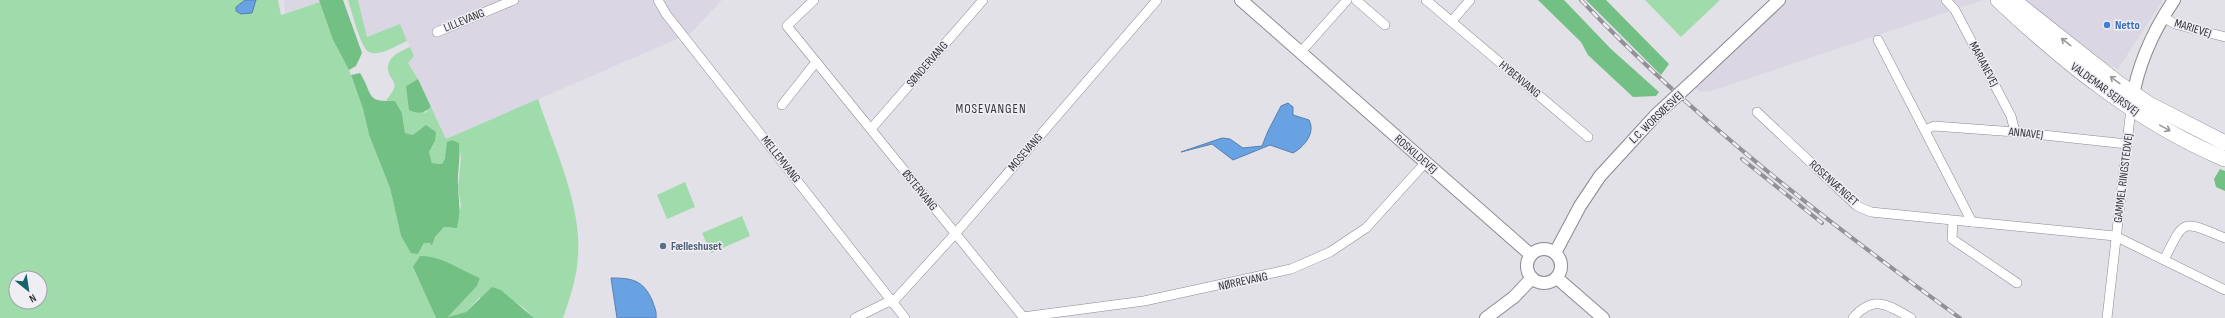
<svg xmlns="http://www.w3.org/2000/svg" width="2225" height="318" font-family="'Sofia Sans Condensed',sans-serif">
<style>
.built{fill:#dbd6e4}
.green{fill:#a0dbac;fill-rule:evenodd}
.forest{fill:#73c085}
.water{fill:#68a2e3;stroke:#5880af}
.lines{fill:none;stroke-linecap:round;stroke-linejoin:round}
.minor-casing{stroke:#8c8990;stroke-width:10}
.tertiary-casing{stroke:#8c8990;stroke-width:14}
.primary-casing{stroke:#8c8990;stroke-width:16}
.minor{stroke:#fff;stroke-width:9}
.tertiary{stroke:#fff;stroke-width:12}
.primary{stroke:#fff;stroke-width:15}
.rail-casing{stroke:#939197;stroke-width:4}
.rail{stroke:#f0eef5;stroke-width:2.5;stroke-dasharray:8;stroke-linecap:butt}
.tertiary-bridge-casing{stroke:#8c8990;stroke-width:14;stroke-linecap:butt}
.tertiary-bridge{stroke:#fff;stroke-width:12}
.oneway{stroke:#99989a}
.shop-dot{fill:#3f7fe0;stroke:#f0eef5;stroke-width:1.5}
.service-dot{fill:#5c6f8a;stroke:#f0eef5;stroke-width:1.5}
.labels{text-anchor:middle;stroke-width:3;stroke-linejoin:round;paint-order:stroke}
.street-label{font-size:12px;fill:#333235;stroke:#f0eef5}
.shop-label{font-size:12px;font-weight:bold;fill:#366cbe;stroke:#f0eef5;text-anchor:start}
.service-label{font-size:12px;font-weight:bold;fill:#4e5e75;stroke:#f0eef5;text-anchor:start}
.neighbourhood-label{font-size:13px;letter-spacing:1px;fill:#333235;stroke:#f0eef5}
</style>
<rect width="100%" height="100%" fill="#e3e1e8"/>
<g class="built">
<path d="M284 0H319L320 2 285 13Z"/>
<path d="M358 0H722L691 33 446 139 418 79 408 63 414 56 400 25 367 37Z"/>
<path d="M1769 0H1983L1708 92 1699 91 1685 78Z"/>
<path d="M2022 0H2163L2118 69 2097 59Z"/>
</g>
<g class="green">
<path d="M0 0H278L281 15 320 2 333 40 349 70 363 109 369 135 390 188 401 236 418 254 424 243H430L432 246 435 237 444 227 451 228 461 206 458 187 461 158 459 143 452 140 442 164 432 163 429 152 435 141 405 133 402 113 395 101H386C388 97 393 92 394 88 396 82 391 79 389 74 384 58 399 52 410 47L414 56 408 63 418 79 406 86 425 113 431 107 446 139 538 99C554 147 582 205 578 256 577 277 570 298 563 318H534L524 308 508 297 479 298 466 312 448 317 477 286 480 278 468 274 413 267 436 318H0ZM16 278H40V302H16Z"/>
<path d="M348 0H358L367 37 400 24 407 41C397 45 380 57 369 52 361 49 351 9 348 0Z"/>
<path d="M1645 0H1720L1681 37Z"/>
<path d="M685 182 695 207 667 219 657 195Z"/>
<path d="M742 216 750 236 711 253 702 233Z"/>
</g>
<g class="forest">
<path d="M319 0H343L362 53 356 66 349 70 333 40Z"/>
<path d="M1538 0H1564L1611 49 1659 92 1656 96 1633 97 1588 55 1581 42Z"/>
<path d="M1586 0H1606L1669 64 1661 75Z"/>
<path d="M360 73C374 96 365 102 395 101L402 113 405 133 413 135 426 125 436 132 435 141 429 152 432 163 442 164 445 158 447 142 452 140 459 143C461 158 457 172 458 187 459 204 461 210 457 228L444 227 435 237 432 246 430 243H424L418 254 411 253 401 236 390 188 369 135 363 109 351 75Z"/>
<path d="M418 79 431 107C424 114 418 114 409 110L406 86Z"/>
<path d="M2220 169 2225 171V191L2216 187 2214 179Z"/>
<path d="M420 256C442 256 460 270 480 278L477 286 448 317 466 312 492 287 501 290 534 318H436L413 267Z"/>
</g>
<g class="water">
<path d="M245 0H256L252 13 241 14 236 11V7Z"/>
<path d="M1288 103 1293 107V115L1309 120C1316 133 1304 147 1293 153L1270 145 1233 160 1212 144 1181 152 1222 138 1230 139 1243 148 1262 146 1268 131 1281 106Z"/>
<path d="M611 278C632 278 643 280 652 300 654 306 657 311 656 318H617Z"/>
</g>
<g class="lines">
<defs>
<g id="minor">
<path d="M658 0 666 14 905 318"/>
<path d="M814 0 787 26 1024 318"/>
<path d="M1356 0 1385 25"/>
<path d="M1426 0 1588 137"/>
<path d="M1946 0 1955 10 2011 116 2015 132"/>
<path d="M2163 17 2175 24 2225 37"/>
<path d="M1452 21 1470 0"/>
<path d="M437 32 514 0"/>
<path d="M1878 40 1972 222"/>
<path d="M1300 53 1347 0"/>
<path d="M782 105 816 62"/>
<path d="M1757 112 1857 206 1871 212 2115 236 2225 290"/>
<path d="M871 129 983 0"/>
<path d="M1925 130 1934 126 2015 132 2127 144"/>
<path d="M1953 221 1952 239 2017 283"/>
<path d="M2164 260C2185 218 2181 220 2225 238"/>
<path d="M892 303 955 234 1157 0"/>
<path d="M1023 317 1144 301 1291 269 1330 252 1366 228 1425 163"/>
<path d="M855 318 890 301"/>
<path d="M1853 318C1874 294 1888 305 1911 318"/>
<path d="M2107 318 2131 108"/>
</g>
<g id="tertiary">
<path d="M1241 0 1531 255"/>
<path d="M1693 81 1779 0"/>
<path d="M2132 101C2138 64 2153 31 2174 0"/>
<circle cx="1544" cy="266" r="17"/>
<path d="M1555 253 1580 206 1600 176 1656 115"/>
<path d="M1557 278 1603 318"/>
<path d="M1486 318 1514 297 1532 278"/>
</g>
<g id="primary">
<path d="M1998 0C2065 63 2139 123 2225 159"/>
<path d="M2013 0 2118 83 2149 104 2225 143"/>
</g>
</defs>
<use href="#minor" class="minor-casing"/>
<use href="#tertiary" class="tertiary-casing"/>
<use href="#primary" class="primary-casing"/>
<use href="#minor" class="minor"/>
<use href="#tertiary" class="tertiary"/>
<use href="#primary" class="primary"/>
<defs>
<g id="rail">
<path d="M1581 0C1695 120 1826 221 1960 318"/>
<path d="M1742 159 1822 223"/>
</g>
</defs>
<use href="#rail" class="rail-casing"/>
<use href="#rail" class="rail"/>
<defs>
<path id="tertiary-bridge" d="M1656 115 1693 81"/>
</defs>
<use href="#tertiary-bridge" class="tertiary-bridge-casing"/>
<use href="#tertiary-bridge" class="tertiary-bridge"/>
</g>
<defs><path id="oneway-shaft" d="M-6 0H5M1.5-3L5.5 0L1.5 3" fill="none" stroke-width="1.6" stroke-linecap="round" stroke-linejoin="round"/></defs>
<g class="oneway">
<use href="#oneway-shaft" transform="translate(2066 42) rotate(-142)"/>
<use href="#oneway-shaft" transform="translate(2115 80) rotate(-144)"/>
<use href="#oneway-shaft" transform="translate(2165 128) rotate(29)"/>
</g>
<circle class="shop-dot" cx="2107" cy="25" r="4"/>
<circle class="service-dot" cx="663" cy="246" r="4"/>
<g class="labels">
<g class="street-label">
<text transform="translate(464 20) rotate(-22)" y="4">LILLEVANG</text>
<text transform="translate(2193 28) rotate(17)" y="4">MARIEVEJ</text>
<text transform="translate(927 64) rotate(-49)" y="4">SØNDERVANG</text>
<text transform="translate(1984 64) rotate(62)" y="4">MARIANEVEJ</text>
<text transform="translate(1520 79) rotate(40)" y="4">HYBENVANG</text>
<text transform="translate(2105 89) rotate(36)" y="4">VALDEMAR SEJRSVEJ</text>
<text transform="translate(1656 117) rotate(-44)" y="4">L.C. WORSØESVEJ</text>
<text transform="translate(2026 133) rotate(6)" y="4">ANNAVEJ</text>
<text transform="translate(1025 152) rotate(-49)" y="4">MOSEVANG</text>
<text transform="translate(1416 154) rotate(41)" y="4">ROSKILDEVEJ</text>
<text transform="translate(781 159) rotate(52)" y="4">MELLEMVANG</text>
<text transform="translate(2123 178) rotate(-83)" y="4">GAMMEL RINGSTEDVEJ</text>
<text transform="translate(1834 183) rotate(42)" y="4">ROSENVÆNGET</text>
<text transform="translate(920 190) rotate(51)" y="4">ØSTERVANG</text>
<text transform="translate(1243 281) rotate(-12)" y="4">NØRREVANG</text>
</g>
<g class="shop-label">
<text x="2115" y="29">Netto</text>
</g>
<g class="service-label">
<text x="671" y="250">Fælleshuset</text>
</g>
<g class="neighbourhood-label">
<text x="991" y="113">MOSEVANGEN</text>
</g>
</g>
<g transform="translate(28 290) rotate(150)"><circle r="19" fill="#f0eef5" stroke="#a4a3a8"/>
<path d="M0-3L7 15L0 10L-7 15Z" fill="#156469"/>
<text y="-6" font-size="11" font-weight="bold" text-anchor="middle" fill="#333235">N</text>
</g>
</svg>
